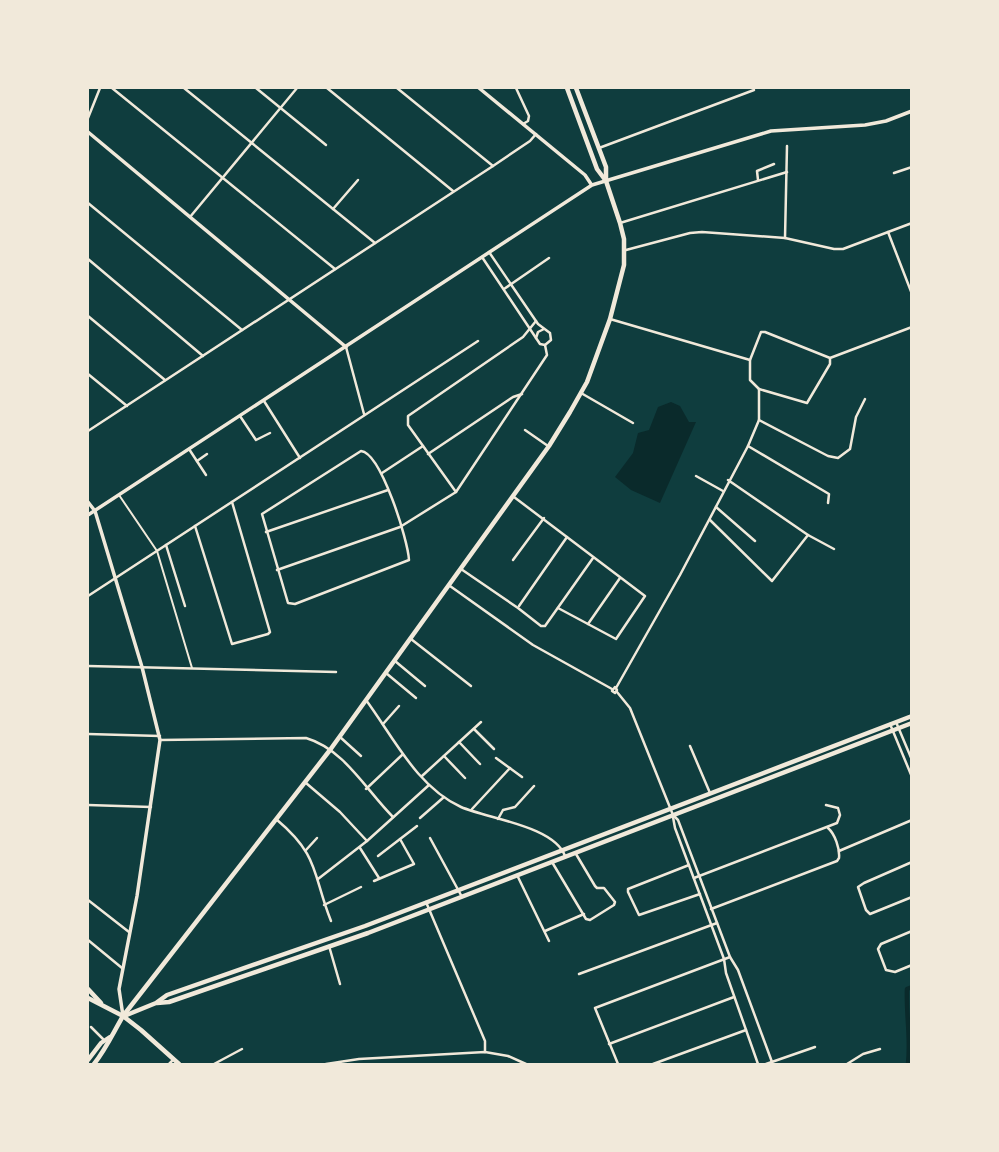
<svg xmlns="http://www.w3.org/2000/svg" width="999" height="1152" font-family="Signika,sans-serif">
<style>
.water{fill:#0a2a2b}
.lines{fill:none;stroke-linecap:round;stroke-linejoin:round}
.canal{stroke:#0a2a2b;stroke-width:4.5}
.service{stroke:#f1e9da;stroke-width:2}
.minor{stroke:#f1e9da;stroke-width:2.5}
.tertiary{stroke:#f1e9da;stroke-width:3.5}
.secondary{stroke:#f1e9da;stroke-width:4.5}
.primary{stroke:#f1e9da;stroke-width:4.5}
</style>
<rect width="100%" height="100%" fill="#0f3d3e"/>
<path class="water" d="M671 402 680 406 689 422H696L660 503 631 490 615 477 633 453 638 433 649 430 658 407Z"/>
<g class="lines">
<path class="canal" d="M908 1064C911 1039 906 1015 907 989L912 987"/>
<path class="service" d="M119 495 157 551 192 668"/>
<g class="minor">
<path d="M112 88 335 269"/>
<path d="M184 88 375 243"/>
<path d="M256 88 326 145"/>
<path d="M327 88 453 191"/>
<path d="M397 88 493 166"/>
<path d="M516 88 529 116 528 121 523 124"/>
<path d="M88 118 100 88"/>
<path d="M599 148 754 90"/>
<path d="M894 173 912 167"/>
<path d="M758 180 757 171 774 164"/>
<path d="M88 203 242 330"/>
<path d="M333 209 358 180"/>
<path d="M190 217 297 88"/>
<path d="M620 223 787 172"/>
<path d="M888 232 912 294"/>
<path d="M785 238 787 146"/>
<path d="M626 250 690 233 702 232 785 238 834 249H843L912 223"/>
<path d="M489 252 538 324 550 333 551 340 545 345 540 344 536 338 538 332 544 329"/>
<path d="M482 257 536 338"/>
<path d="M88 259 203 356"/>
<path d="M504 289 549 258"/>
<path d="M88 316 165 380"/>
<path d="M610 319 750 360"/>
<path d="M346 347 364 414"/>
<path d="M830 358V364L807 403 759 389 750 380V360L761 332H765L830 358 912 327"/>
<path d="M88 374 127 406"/>
<path d="M581 393 633 423"/>
<path d="M264 401 300 458"/>
<path d="M240 416 256 440 270 433"/>
<path d="M759 420 828 456 838 458 850 449 856 417 865 399"/>
<path d="M525 430 548 446"/>
<path d="M88 431 493 166 530 141 536 134"/>
<path d="M748 446 829 494 828 503"/>
<path d="M189 449 206 475"/>
<path d="M361 451C381 453 408 540 409 560L295 604 288 603 262 514Z"/>
<path d="M428 454 513 397 522 394"/>
<path d="M197 461 207 454"/>
<path d="M382 473 423 446"/>
<path d="M696 476 723 491"/>
<path d="M728 480 808 535 834 549"/>
<path d="M456 492 408 425V416L523 337 536 321"/>
<path d="M514 497 645 596 616 639 558 608"/>
<path d="M716 507 755 541"/>
<path d="M710 520 772 581 808 535"/>
<path d="M195 526 232 644 268 634 270 632 232 502"/>
<path d="M266 532 388 490"/>
<path d="M166 545 185 606"/>
<path d="M513 560 544 518"/>
<path d="M461 569 518 608 541 626H545L593 558"/>
<path d="M277 570 400 527 456 492 547 355 545 345"/>
<path d="M450 586 533 645 612 689"/>
<path d="M88 596 478 341"/>
<path d="M519 606 567 537"/>
<path d="M588 624 620 578"/>
<path d="M411 639 471 686"/>
<path d="M395 661 425 686"/>
<path d="M88 666 336 672"/>
<path d="M386 673 416 698"/>
<path d="M615 687 617 690 615 693 612 691Z"/>
<path d="M616 688 680 575 748 446 759 420V389"/>
<path d="M617 692 630 708 673 815 678 820 730 957 738 970 772 1062"/>
<path d="M366 700C394 738 417 787 461 807 489 819 554 826 565 856"/>
<path d="M896 722 912 760"/>
<path d="M383 724 399 706"/>
<path d="M890 724 912 777"/>
<path d="M474 729 494 749"/>
<path d="M88 734 160 736"/>
<path d="M340 737 361 756"/>
<path d="M160 740 306 738C344 749 366 790 393 817"/>
<path d="M459 742 480 764"/>
<path d="M690 746 710 793"/>
<path d="M444 756 465 778"/>
<path d="M496 758 522 777"/>
<path d="M422 776 481 722"/>
<path d="M306 783 340 812 367 841"/>
<path d="M366 789 402 755"/>
<path d="M88 805 151 807"/>
<path d="M472 809 510 768"/>
<path d="M673 817 675 828 724 959 726 973 758 1064"/>
<path d="M420 818 444 797"/>
<path d="M276 819C320 856 312 873 331 921"/>
<path d="M498 819 503 810 515 807 534 786"/>
<path d="M430 838 462 897"/>
<path d="M360 848 379 878"/>
<path d="M306 850 317 838"/>
<path d="M839 851 912 820"/>
<path d="M378 856 417 826"/>
<path d="M552 862 586 919 590 920 614 905 615 902 604 888H597L595 886 576 854"/>
<path d="M912 862 864 883 858 887 866 910 870 914 912 897"/>
<path d="M689 865 628 889V892L639 915 700 894"/>
<path d="M517 875 549 941"/>
<path d="M694 878 837 823 840 815 838 808 826 805"/>
<path d="M318 879 367 841 429 785"/>
<path d="M374 881 414 864 400 839"/>
<path d="M88 900 129 932"/>
<path d="M426 902 485 1041V1052"/>
<path d="M324 905 361 887"/>
<path d="M711 909 837 861 839 858C840 849 835 834 828 828"/>
<path d="M545 931 584 914"/>
<path d="M912 931 881 944 878 949 886 970 895 972 912 965"/>
<path d="M88 940 122 968"/>
<path d="M329 946 340 984"/>
<path d="M579 974 717 923"/>
<path d="M91 1027 103 1039"/>
<path d="M609 1044 734 997"/>
<path d="M169 1064 174 1059"/>
<path d="M214 1064 242 1049"/>
<path d="M326 1064 359 1059 485 1052 508 1056 526 1064"/>
<path d="M618 1064 595 1008 730 957"/>
<path d="M653 1064 746 1030"/>
<path d="M766 1064 815 1047"/>
<path d="M847 1064 863 1054 880 1049"/>
</g>
<g class="tertiary">
<path d="M479 88 585 175 591 184"/>
<path d="M88 132 346 347"/>
<path d="M88 502 95 511 142 667 160 740 137 896 119 989 123 1016"/>
<path d="M88 515 592 185 771 131 865 125 886 121 912 111"/>
</g>
<g class="secondary">
<path d="M157 1003 169 1002 368 933 912 723"/>
<path d="M123 1016 141 1030 179 1064"/>
<path d="M124 1016 156 1003 167 995 365 926 912 716"/>
<path d="M88 1060 101 1043 110 1037"/>
<path d="M94 1064C106 1049 113 1033 123 1016"/>
</g>
<g class="primary">
<path d="M576 88 606 167V180"/>
<path d="M88 989 101 1003"/>
<path d="M88 998 123 1016 330 750 549 446 570 412 587 382 610 319 624 265V239L620 223 606 181 597 169 567 88"/>
</g>
</g>
<rect width="999" height="1152" fill="none" stroke="#f1e9da" stroke-width="178"/>
</svg>
